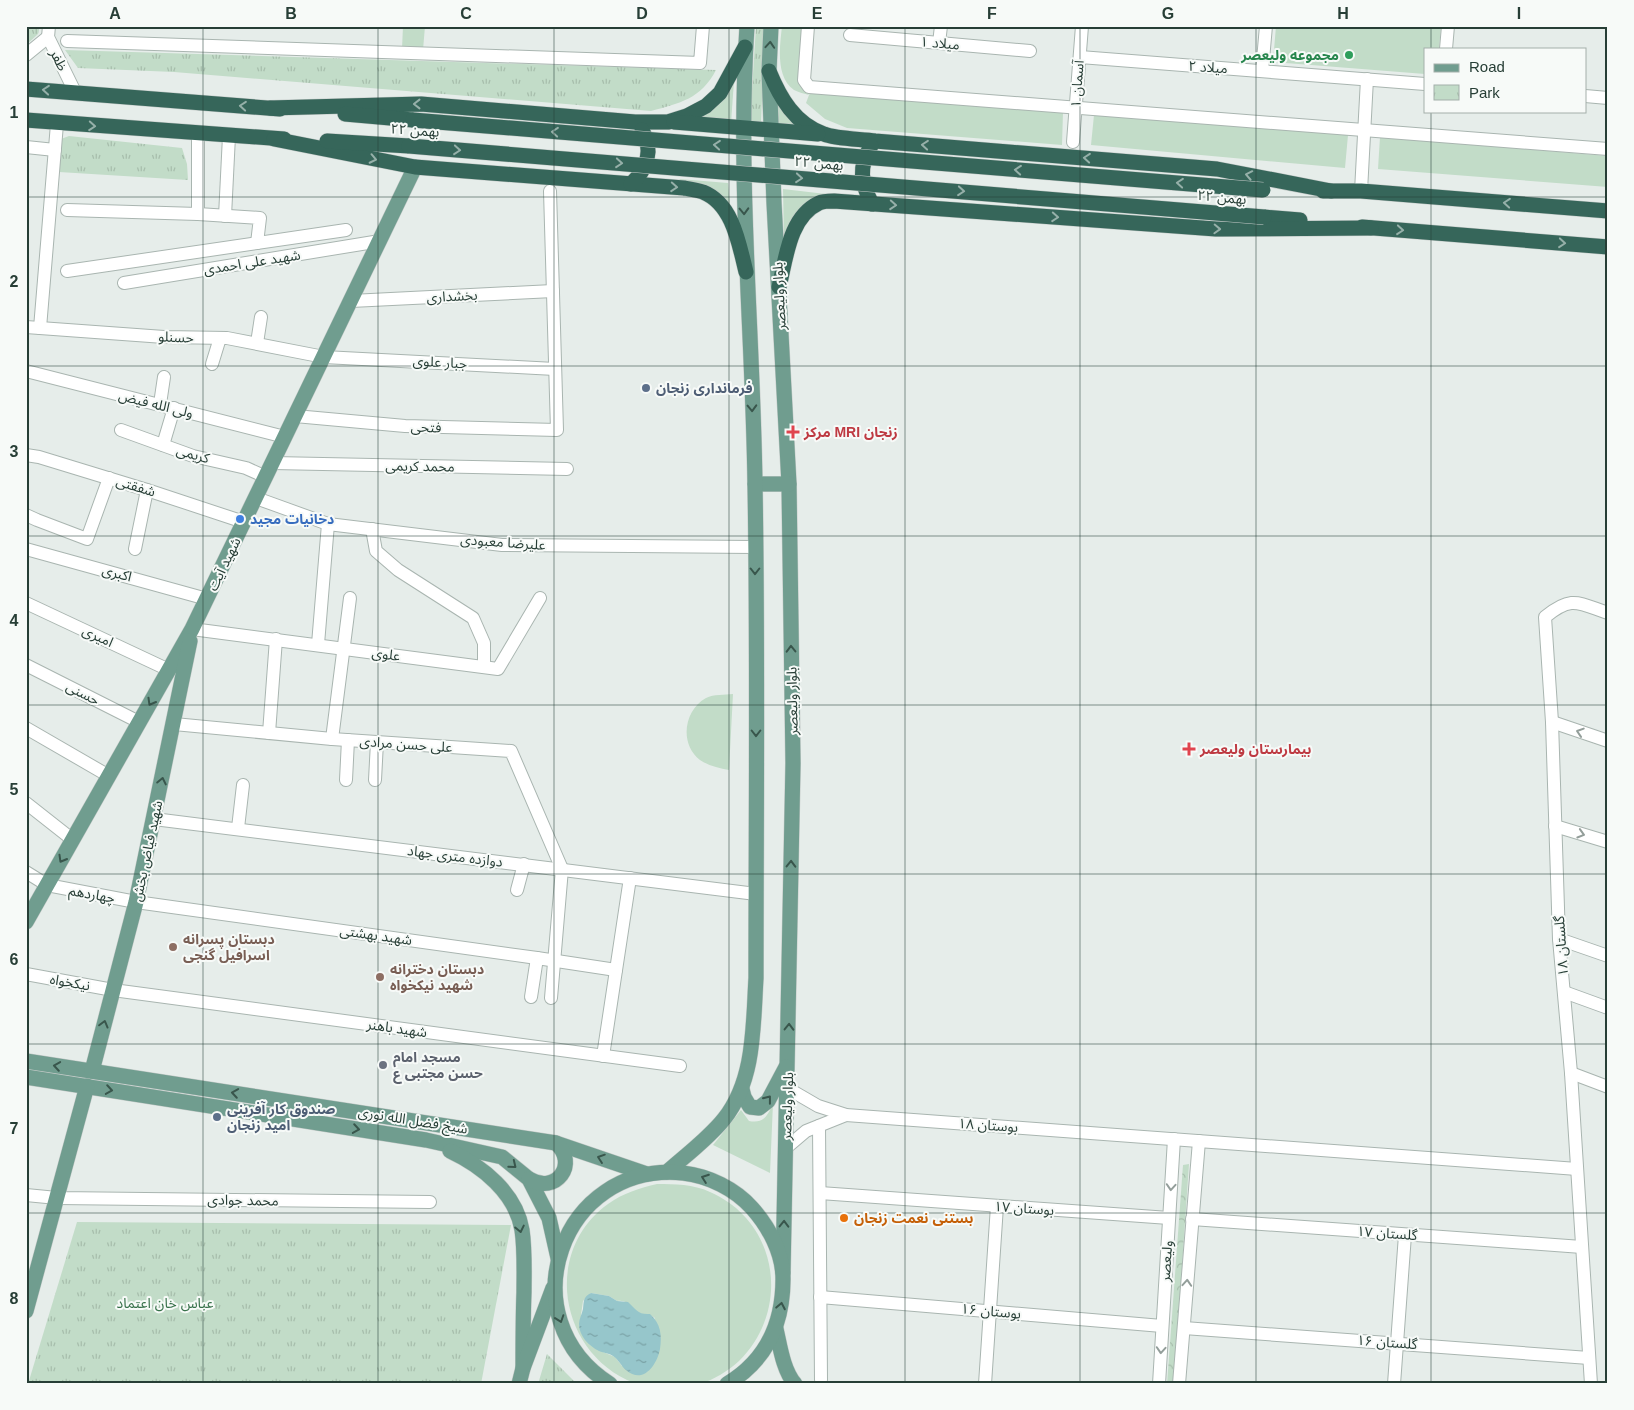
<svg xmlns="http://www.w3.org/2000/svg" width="1634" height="1410" font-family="Helvetica,'Noto Sans Arabic',sans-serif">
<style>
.grass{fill:#c2dcc8;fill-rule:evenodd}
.forest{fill:url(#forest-crowns)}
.park{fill:url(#park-tufts)}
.water{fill:url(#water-ripples)}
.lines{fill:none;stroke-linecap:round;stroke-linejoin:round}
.minor-casing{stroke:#a9b5b0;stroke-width:14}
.major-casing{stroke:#c3c9c7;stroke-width:16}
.highway-casing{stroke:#c3c9c7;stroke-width:16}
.minor{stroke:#fff;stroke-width:12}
.major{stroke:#709d8f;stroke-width:15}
.highway{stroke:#36665a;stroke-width:15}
.highway-bridge-casing{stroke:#c3c9c7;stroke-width:16;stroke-linecap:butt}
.highway-bridge{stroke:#36665a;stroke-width:15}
.oneway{stroke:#39564c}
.oneway2{stroke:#96b0a9}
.oneway3{stroke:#939e9a}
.grid{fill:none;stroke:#273e36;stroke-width:1;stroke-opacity:0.55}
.leisure-dot{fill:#2e9e5b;stroke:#f7faf8;stroke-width:2}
.service-dot{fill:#5c6f8a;stroke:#f7faf8;stroke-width:2}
.health-dot{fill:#e0444e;stroke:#f7faf8;stroke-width:2}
.shop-dot{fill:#3f7fe0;stroke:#f7faf8;stroke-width:2}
.education-dot{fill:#8d6e63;stroke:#f7faf8;stroke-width:2}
.worship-dot{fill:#6b7280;stroke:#f7faf8;stroke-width:2}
.food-dot{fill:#e8710a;stroke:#f7faf8;stroke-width:2}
.labels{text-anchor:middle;stroke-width:4;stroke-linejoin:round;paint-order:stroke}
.street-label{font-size:14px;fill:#273e36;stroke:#f7faf8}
.leisure-label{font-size:14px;font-weight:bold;fill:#27864d;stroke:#f7faf8;text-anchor:end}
.service-label{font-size:14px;font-weight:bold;fill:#4e5e75;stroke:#f7faf8;text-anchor:start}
.health-label{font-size:14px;font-weight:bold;fill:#be3a42;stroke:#f7faf8;text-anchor:start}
.shop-label{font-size:14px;font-weight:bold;fill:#366cbe;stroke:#f7faf8;text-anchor:start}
.education-label{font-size:14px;font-weight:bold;fill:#785e54;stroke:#f7faf8;text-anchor:start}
.worship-label{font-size:14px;font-weight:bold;fill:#5b616d;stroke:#f7faf8;text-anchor:start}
.food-label{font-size:14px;font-weight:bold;fill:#c56008;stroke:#f7faf8;text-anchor:start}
.park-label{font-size:14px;fill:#367049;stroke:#f7faf8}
.neatline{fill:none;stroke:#273e36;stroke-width:2}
.grid-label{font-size:16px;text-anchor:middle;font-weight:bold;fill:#273e36}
</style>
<defs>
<pattern id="forest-crowns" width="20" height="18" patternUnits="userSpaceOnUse" patternTransform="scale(1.25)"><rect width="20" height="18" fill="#c2dcc8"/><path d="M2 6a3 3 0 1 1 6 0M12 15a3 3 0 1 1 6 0" fill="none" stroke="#a7beac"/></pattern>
<pattern id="park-tufts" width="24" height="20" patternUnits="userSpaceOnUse" patternTransform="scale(1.25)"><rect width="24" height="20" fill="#c2dcc8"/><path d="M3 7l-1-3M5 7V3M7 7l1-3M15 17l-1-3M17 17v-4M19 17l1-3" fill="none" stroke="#a7beac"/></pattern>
<pattern id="water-ripples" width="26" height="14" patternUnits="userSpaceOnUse" patternTransform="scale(1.25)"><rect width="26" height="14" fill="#96c6cb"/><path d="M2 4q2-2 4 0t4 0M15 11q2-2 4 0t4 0" fill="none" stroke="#7aa2a6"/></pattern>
</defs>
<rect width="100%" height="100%" fill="#e6edea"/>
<g class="grass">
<path d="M403 26H425L423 50 402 49Z"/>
<path d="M782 26H803L798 82 809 95 811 92 1063 112 1062 145 847 128 825 119 806 103 809 95C805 94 798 92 794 90 775 77 780 45 782 26Z"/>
<path d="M1276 26H1441L1439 49H1425V74L1273 62Z"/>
<path d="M734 81 731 123 679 121Z"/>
<path d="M771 96 782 110 810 130 771 126Z"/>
<path d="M1094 115 1348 135 1345 168 1091 145Z"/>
<path d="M1380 137 1608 156V187L1378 169Z"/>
<path d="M679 179 728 183 730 205C716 191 695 190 679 179Z"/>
<path d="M783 189 860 198 805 205 791 219 784 240Z"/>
<path d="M733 694 729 770C719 768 709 766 700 760 679 744 684 710 706 698 714 694 724 695 733 694Z"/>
<path d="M773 1103 770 1173 713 1145 741 1110 749 1121C764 1124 768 1115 773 1103Z"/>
<path d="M657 1184C675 1184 693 1184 710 1192 779 1222 791 1310 739 1361 728 1371 714 1380 699 1384 681 1384 643 1388 627 1380 558 1347 544 1250 608 1204 623 1193 640 1188 657 1184ZM591 1293 609 1296 617 1301C630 1299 631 1310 640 1314 646 1316 650 1314 655 1318L622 1366 615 1357 603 1352 581 1315 583 1301Z"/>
</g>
<path class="forest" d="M1189 1164 1174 1384H1167L1183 1165Z"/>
<g class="park">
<path d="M26 26H40L38 34 26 45Z"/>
<path d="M756 26H765L761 123 750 121Z"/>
<path d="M65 50 716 70C701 99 680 103 651 111L174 72 78 68Z"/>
<path d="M69 136 182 148 187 164 188 180 59 172 61 139Z"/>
<path d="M77 1222 511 1225 481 1384H28Z"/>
<path d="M547 1354 575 1382 578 1384H538Z"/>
</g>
<path class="water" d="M591 1293 609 1296 617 1301 628 1302C636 1309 638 1315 650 1314 661 1324 662 1335 660 1349 657 1365 643 1385 626 1370 621 1366 619 1360 613 1356 609 1353 604 1353 599 1351 589 1346 579 1336 579 1324 579 1319 582 1314 583 1309 584 1301 583 1297 591 1293Z"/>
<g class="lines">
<defs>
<g id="minor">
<path d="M49 26 48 37 75 92"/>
<path d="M808 26 804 80 809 87 1608 149"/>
<path d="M850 35 1030 51"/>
<path d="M67 41 700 63 703 26"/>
<path d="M939 43 941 26"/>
<path d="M1446 49 1448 26"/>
<path d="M26 55 48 37"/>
<path d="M1080 57 1425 84"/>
<path d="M1262 71 1266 26"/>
<path d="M1585 96 1608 98"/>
<path d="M1073 142 1082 26"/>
<path d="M26 147 55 150"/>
<path d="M1361 191 1367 79"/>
<path d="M67 210 198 214 260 218 257 243"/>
<path d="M198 214V133"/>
<path d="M225 216 229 136"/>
<path d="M67 271 346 230"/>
<path d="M124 283 380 241"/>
<path d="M351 301 553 291"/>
<path d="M26 327 164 337 227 338 324 357 555 369"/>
<path d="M40 328 57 124"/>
<path d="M257 343 261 317"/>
<path d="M212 364 220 338"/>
<path d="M26 371 285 437"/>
<path d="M160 404 164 377"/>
<path d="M295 416 405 426 557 430 550 191"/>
<path d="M121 430 193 456 246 468 266 477"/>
<path d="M163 445 174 408"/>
<path d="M26 455 39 457 147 490 244 522"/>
<path d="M273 463 567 469"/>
<path d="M256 498 328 524 502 545 755 547"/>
<path d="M26 515 37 520 87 539 109 478"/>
<path d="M372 529 376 551 398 570 473 618 484 643V667"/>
<path d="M26 549 207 599"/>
<path d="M135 549 147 490"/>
<path d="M26 603 169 670"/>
<path d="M192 629 498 669 540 598"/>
<path d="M318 644 328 524"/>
<path d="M26 665 139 722"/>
<path d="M1552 722 1608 741"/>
<path d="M174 724 332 739 511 751 562 869 551 998"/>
<path d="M26 728 109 776"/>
<path d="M269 733 276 639"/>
<path d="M332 739 350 598"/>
<path d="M346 780 348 740"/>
<path d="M375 780 377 742"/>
<path d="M26 803 73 840"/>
<path d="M154 819 756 894"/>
<path d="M1555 826 1608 842"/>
<path d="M238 828 243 785"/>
<path d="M26 872 47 885 136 902 537 958 616 970"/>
<path d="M517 890 524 864"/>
<path d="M1559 939 1608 956"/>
<path d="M26 974 113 990 680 1066"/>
<path d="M1564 992 1608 1008"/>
<path d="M531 997 537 958"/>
<path d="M603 1056 630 878"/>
<path d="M1571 1073 1608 1087"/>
<path d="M787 1088 818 1106 846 1115 1577 1169"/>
<path d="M819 1126 821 1380"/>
<path d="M786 1148 806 1131 846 1115"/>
<path d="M820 1193 1169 1218"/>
<path d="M26 1195 57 1198 430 1202"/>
<path d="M1192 1219 1582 1247"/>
<path d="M820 1297 1162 1326"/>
<path d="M1184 1328 1589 1358"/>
<path d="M985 1384 997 1206"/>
<path d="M1159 1384 1174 1139"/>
<path d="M1179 1384 1199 1141"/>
<path d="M1394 1384 1405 1235"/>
<path d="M1591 1384 1571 1073 1559 939 1552 722 1545 617C1572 595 1578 603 1608 613"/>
</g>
<g id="major">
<path d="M771 26 769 71 774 203 789 484 793 763 783 1273"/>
<path d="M755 484H789"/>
<path d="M26 922 192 629 415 167"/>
<path d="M26 1061 556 1143 647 1174"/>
<path d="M92 1071 136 902 190 641"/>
<path d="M26 1077 426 1140 502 1157 529 1179 549 1218 558 1258"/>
<path d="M742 1089 744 1097 750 1107 759 1108 768 1101 786 1067"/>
<path d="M450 1151C482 1166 516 1193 522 1230 525 1250 524 1272 524 1292 523 1317 523 1343 523 1368"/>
<path d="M667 1172C686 1155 708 1139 724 1119 755 1080 753 1026 756 978 756 814 758 649 755 485 753 332 737 179 747 26"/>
<path d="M529 1179C556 1195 579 1164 556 1143"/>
<path d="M26 1311 87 1086"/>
<path d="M776 1329C780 1346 783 1370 795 1384"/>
<path d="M519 1384 523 1368 553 1288"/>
<path d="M610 1384C506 1318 561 1161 683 1173 709 1176 735 1189 752 1208 769 1227 783 1253 783 1279 783 1324 767 1360 727 1384"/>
</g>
<g id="highway">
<path d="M769 71C780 98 795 124 824 134 836 139 861 139 875 141L1217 169 1331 191"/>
<path d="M26 89 280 109"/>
<path d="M270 108 421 104 635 122H668L687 116 706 106 720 93 745 47"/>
<path d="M345 114 413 120"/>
<path d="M26 120 284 139"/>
<path d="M674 122 818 134"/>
<path d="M274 139 415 167 684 188C690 189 697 190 703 192 733 204 739 244 746 272"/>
<path d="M327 141 409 146"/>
<path d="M871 146C858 167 861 183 872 204"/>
<path d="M631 184C647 169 654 150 642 130"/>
<path d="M1323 191H1361L1608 211"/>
<path d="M1264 217 1300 220"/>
<path d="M1362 227 1608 247"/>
<path d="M779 287C786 259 789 217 819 203 823 201 829 201 834 201L1216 229 1371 228"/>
</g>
</defs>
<use href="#minor" class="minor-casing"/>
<use href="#major" class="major-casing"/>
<use href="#highway" class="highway-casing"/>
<use href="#minor" class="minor"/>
<use href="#major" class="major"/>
<use href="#highway" class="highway"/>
<defs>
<g id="highway-bridge">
<path d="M413 120 1263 190"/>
<path d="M409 146 1264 217"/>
</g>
</defs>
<use href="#highway-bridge" class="highway-bridge-casing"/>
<use href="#highway-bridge" class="highway-bridge"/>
</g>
<defs><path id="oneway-chevron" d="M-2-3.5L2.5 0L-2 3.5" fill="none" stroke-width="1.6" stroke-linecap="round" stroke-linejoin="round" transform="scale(1.25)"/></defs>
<g class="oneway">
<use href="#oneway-chevron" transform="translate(770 45) rotate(-86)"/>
<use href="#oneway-chevron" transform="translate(744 211) rotate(88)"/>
<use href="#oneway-chevron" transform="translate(752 408) rotate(88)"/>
<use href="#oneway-chevron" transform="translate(755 571) rotate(90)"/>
<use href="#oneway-chevron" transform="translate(791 649) rotate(-91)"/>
<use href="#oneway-chevron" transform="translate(151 702) rotate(120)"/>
<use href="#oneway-chevron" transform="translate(756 733) rotate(90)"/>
<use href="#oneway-chevron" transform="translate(162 781) rotate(-78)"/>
<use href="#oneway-chevron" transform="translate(62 859) rotate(120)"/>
<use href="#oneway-chevron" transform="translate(791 864) rotate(-89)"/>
<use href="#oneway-chevron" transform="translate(104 1024) rotate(-75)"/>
<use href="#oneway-chevron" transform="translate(789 1027) rotate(-89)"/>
<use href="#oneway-chevron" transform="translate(57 1066) rotate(-171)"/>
<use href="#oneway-chevron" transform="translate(109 1090) rotate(9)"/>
<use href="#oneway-chevron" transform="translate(235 1093) rotate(-171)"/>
<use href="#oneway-chevron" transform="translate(768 1099) rotate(-52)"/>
<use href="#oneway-chevron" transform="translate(356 1129) rotate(9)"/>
<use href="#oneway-chevron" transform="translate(601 1158) rotate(-161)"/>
<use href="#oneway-chevron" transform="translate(513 1165) rotate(39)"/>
<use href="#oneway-chevron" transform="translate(705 1178) rotate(-160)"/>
<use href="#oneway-chevron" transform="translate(784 1224) rotate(-89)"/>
<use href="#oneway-chevron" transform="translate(520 1229) rotate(78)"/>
<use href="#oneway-chevron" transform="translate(781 1306) rotate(-79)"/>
<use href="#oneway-chevron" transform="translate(560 1319) rotate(71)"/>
</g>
<g class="oneway2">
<use href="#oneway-chevron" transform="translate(46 90) rotate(-175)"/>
<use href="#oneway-chevron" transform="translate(417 104) rotate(-180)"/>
<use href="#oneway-chevron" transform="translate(243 106) rotate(-175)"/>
<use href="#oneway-chevron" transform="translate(92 126) rotate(4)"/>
<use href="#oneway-chevron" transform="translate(555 132) rotate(-175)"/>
<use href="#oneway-chevron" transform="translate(717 145) rotate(-175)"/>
<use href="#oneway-chevron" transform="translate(925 145) rotate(-175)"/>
<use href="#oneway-chevron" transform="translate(457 150) rotate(5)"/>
<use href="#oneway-chevron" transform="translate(1087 158) rotate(-175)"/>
<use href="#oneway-chevron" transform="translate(373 159) rotate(12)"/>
<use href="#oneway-chevron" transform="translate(619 163) rotate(5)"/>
<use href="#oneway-chevron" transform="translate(1018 170) rotate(-175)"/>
<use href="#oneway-chevron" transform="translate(1249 175) rotate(-169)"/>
<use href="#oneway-chevron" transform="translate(799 178) rotate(5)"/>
<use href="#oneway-chevron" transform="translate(1180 183) rotate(-175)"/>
<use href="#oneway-chevron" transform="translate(674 187) rotate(4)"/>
<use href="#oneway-chevron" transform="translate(961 191) rotate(5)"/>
<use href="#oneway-chevron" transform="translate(1507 203) rotate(-175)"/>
<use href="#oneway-chevron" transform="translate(893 205) rotate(4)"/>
<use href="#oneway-chevron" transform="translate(1055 217) rotate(4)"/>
<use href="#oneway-chevron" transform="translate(1217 229) rotate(2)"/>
<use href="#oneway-chevron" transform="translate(1400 230) rotate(5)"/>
<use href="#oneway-chevron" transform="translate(1562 243) rotate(5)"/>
</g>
<g class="oneway3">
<use href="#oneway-chevron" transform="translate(1580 732) rotate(-162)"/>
<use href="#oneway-chevron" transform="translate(1581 834) rotate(17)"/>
<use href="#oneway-chevron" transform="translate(1171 1187) rotate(94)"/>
<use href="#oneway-chevron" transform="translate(1187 1283) rotate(-86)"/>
<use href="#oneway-chevron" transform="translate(1161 1350) rotate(94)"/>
</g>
<path class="grid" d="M203 26V1384M378 26V1384M554 26V1384M729 26V1384M905 26V1384M1080 26V1384M1256 26V1384M1431 26V49M1431 111V1384M26 197H1608M26 366H1608M26 536H1608M26 705H1608M26 874H1608M26 1044H1608M26 1213H1608"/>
<circle class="leisure-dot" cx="1349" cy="55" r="5"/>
<g class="service-dot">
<circle cx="646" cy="388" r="5"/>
<circle cx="217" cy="1117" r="5"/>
</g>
<g class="health-dot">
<path d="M790.5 424.5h5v5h5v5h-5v5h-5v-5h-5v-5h5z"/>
<path d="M1186.5 741.5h5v5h5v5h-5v5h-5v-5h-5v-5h5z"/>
</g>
<circle class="shop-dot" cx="240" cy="519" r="5"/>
<g class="education-dot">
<circle cx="173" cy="947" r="5"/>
<circle cx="380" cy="977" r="5"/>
</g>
<circle class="worship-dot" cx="383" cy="1065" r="5"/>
<circle class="food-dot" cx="844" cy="1218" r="5"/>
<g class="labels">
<g class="street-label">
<text transform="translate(940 43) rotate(5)" y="5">میلاد ۱</text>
<text transform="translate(59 60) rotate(64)" y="5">ظفر</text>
<text transform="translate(1208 67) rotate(4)" y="5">میلاد ۲</text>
<text transform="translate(1077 84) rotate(-86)" y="5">آسمان ۱</text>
<text transform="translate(415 130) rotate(4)" y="5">۲۲ بهمن</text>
<text transform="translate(819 163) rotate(5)" y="5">۲۲ بهمن</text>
<text transform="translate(1222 197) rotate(5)" y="5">۲۲ بهمن</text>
<text transform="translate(252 262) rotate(-9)" y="5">شهید علی احمدی</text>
<text transform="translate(452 296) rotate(-3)" y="5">بخشداری</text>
<text transform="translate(779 296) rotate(-93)" y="5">بلوار ولیعصر</text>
<text transform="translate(176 337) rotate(2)" y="5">حسنلو</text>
<text transform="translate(440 362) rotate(3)" y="5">جبار علوی</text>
<text transform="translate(156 404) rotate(14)" y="5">ولی الله فیض</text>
<text transform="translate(426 427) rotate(2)" y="5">فتحی</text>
<text transform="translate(193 454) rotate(16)" y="5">کریمی</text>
<text transform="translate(420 466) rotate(1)" y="5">محمد کریمی</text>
<text transform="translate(136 486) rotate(17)" y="5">شفقتی</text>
<text transform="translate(503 542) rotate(4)" y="5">علیرضا معبودی</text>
<text transform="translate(224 564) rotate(-64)" y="5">شهید آیت</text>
<text transform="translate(117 573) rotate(15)" y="5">اکبری</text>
<text transform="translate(98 636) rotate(25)" y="5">امیری</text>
<text transform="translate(386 654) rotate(8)" y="5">علوی</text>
<text transform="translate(83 693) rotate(27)" y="5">حسنی</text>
<text transform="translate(792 701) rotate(-91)" y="5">بلوار ولیعصر</text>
<text transform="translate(406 744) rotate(4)" y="5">علی حسن مرادی</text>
<text transform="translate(147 851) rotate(-78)" y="5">شهید فیاض بخش</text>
<text transform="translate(455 856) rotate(7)" y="5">دوازده متری جهاد</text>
<text transform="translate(92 894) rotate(10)" y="5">چهاردهم</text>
<text transform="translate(376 935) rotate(8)" y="5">شهید بهشتی</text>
<text transform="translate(1561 946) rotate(-94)" y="5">گلستان ۱۸</text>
<text transform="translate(70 982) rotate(10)" y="5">نیکخواه</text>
<text transform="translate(397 1028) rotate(8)" y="5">شهید باهنر</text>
<text transform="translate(787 1106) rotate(-88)" y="5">بلوار ولیعصر</text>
<text transform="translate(413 1120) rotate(9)" y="5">شیخ فضل الله نوری</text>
<text transform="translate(988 1125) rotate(4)" y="5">بوستان ۱۸</text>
<text transform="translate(243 1200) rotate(1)" y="5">محمد جوادی</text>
<text transform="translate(1024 1208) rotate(4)" y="5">بوستان ۱۷</text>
<text transform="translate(1387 1233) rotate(4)" y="5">گلستان ۱۷</text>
<text transform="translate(1166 1261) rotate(-86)" y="5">ولیعصر</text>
<text transform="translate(991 1311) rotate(5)" y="5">بوستان ۱۶</text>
<text transform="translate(1387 1342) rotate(4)" y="5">گلستان ۱۶</text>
</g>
<g class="leisure-label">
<text x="1339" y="60">مجموعه ولیعصر</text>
</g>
<g class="service-label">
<text x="656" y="393">فرمانداری زنجان</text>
<text x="227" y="1114">صندوق کار آفرینی<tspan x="227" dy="16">امید زنجان</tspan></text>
</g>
<g class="health-label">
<text x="804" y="437">مرکز MRI زنجان</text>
<text x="1200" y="754">بیمارستان ولیعصر</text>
</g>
<g class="shop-label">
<text x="250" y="524">دخانیات مجید</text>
</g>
<g class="education-label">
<text x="183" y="944">دبستان پسرانه<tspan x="183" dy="16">اسرافیل گنجی</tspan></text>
<text x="390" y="974">دبستان دخترانه<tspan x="390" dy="16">شهید نیکخواه</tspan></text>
</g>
<g class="worship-label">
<text x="393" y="1062">مسجد امام<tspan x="393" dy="16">حسن مجتبی ع</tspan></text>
</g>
<g class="food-label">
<text x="854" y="1223">بستنی نعمت زنجان</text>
</g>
<g class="park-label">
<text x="165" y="1308">عباس خان اعتماد</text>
</g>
</g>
<rect width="1634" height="1410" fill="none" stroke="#f7faf8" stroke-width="55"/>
<rect x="1424" y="48" width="162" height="65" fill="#f7faf8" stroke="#a4afaa"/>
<rect x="1434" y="64" width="25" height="8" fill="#709d8f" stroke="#a4afaa"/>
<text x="1469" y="72" font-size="15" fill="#273e36">Road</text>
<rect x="1434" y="85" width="25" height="15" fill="url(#park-tufts)" stroke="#a4afaa"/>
<text x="1469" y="98" font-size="15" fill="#273e36">Park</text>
<rect x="28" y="28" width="1578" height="1354" class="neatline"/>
<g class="grid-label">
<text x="115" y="19">A</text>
<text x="291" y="19">B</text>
<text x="466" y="19">C</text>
<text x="642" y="19">D</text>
<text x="817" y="19">E</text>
<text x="992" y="19">F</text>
<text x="1168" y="19">G</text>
<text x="1343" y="19">H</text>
<text x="1519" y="19">I</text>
<text x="14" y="118">1</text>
<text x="14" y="287">2</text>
<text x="14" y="457">3</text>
<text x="14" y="626">4</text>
<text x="14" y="795">5</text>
<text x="14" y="965">6</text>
<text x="14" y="1134">7</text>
<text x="14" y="1304">8</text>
</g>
</svg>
